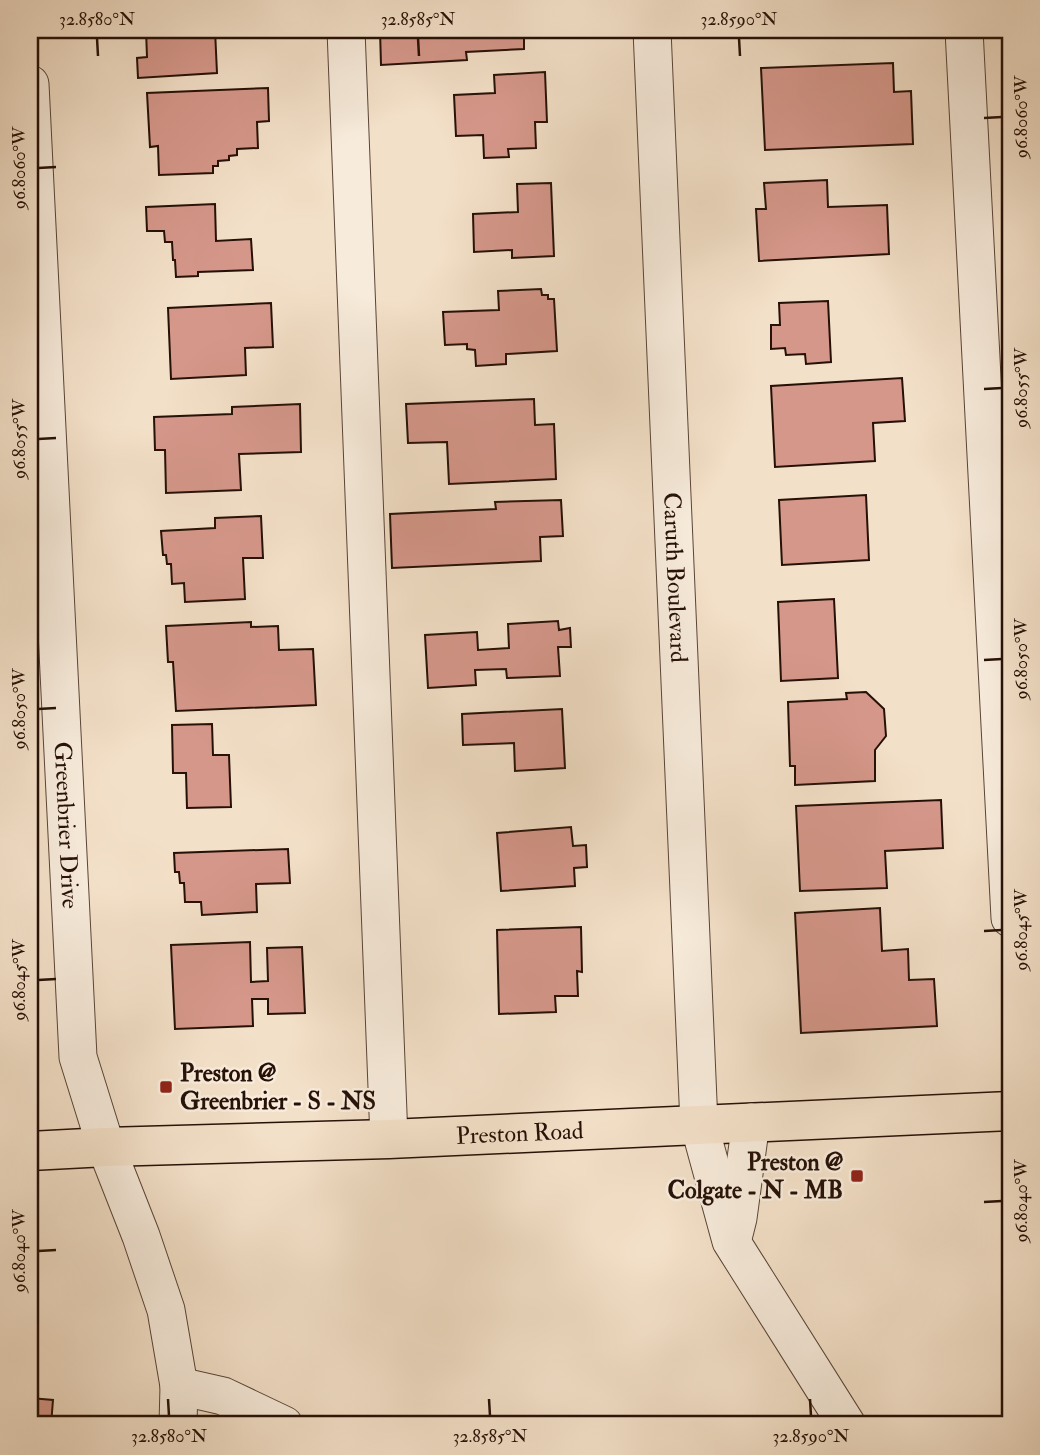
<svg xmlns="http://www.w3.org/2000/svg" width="1040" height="1455" font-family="'IM FELL Double Pica',serif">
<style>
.building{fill:#d5978a;stroke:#261007;stroke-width:2}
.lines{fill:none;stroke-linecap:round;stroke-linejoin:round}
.minor-casing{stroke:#594437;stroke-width:39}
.major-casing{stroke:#261007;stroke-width:41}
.minor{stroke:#f7ebdb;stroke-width:37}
.major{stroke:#f3e0c8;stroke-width:38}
.ticks{fill:none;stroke:#261007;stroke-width:2.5}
.poi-dot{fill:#8f2418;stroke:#f7ebdb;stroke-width:2.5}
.labels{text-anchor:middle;stroke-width:5;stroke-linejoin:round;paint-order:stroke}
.street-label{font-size:24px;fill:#261007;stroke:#f7ebdb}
.poi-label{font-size:24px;font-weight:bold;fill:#261007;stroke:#f7ebdb;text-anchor:start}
.neatline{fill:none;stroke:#261007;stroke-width:2.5}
.ticks-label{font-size:18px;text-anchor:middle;fill:#261007}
</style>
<rect width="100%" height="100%" fill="#f3e0c8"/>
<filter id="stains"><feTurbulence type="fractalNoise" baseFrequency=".00286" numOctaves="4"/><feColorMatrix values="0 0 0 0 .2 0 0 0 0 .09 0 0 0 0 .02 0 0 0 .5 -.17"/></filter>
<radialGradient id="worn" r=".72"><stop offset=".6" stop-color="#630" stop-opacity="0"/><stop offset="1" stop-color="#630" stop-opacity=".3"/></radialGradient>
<g class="building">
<path d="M146 30H215L217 73 138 78 137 58 147 57Z"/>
<path d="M380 30H524V49L466 52 467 60 381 65Z"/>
<path d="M1003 53H1010V95H1006Z"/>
<path d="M893 63 894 92 911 91 913 144 765 150 761 68Z"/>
<path d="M545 72 547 122H535L536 148 508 149 509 157 484 158 483 135 456 136 454 95 495 93 494 75Z"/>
<path d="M268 88 269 121 257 122 258 148 237 149V155L229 156V160L218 161V166H213V173L159 175 158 146 150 147 147 93Z"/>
<path d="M827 180 828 207 887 205 889 254 759 261 756 209H766L764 183Z"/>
<path d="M551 183 554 256 512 258V250L474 252 473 214 518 212 517 184Z"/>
<path d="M215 204 216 241 251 239 253 270 198 272V276L176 277 175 260H173L172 242H165L164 231H147L146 207Z"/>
<path d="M541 289 542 295H548V299H554L557 351 506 354V364L476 366 475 350 467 349V344L445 345 443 312 499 310 498 291Z"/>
<path d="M828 301 831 362 806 364 805 354 786 355 785 348 771 349V325H780L779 303Z"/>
<path d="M271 303 273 347 245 348 246 375 171 379 168 308Z"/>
<path d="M902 378 905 421 873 423 875 461 775 467 771 386Z"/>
<path d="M534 399 535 425 554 424 556 479 449 484 447 442 408 443 406 404Z"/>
<path d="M300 404 301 452 239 454 241 490 166 493 165 450H155L154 417 232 414V407Z"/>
<path d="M866 495 869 560 782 565 779 500Z"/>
<path d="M561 500 563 536 540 537 541 561 392 568 390 514 496 509 495 502Z"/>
<path d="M261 516 263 558H243L245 599 185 602 184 583 172 584 171 564H167L166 555H163L161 531 215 528V518Z"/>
<path d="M834 599 838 678 781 681 778 602Z"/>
<path d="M558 621 559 630 570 628 571 647H558L560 676 507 678 506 669 475 670 476 685 428 688 425 635 477 632 478 650 509 648 508 624Z"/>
<path d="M251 622V627L278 626 279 650 313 649 316 705 176 711 173 662H168L166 626Z"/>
<path d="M866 692 884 709 886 736 875 750V781L795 785V766H790L788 702 847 699 846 693Z"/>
<path d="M562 709 565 768 515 771 514 743 463 745 462 714Z"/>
<path d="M212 724 213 755H229L231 807 187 808 186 773H173L172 725Z"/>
<path d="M941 800 943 848 885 851 887 888 800 891 796 806Z"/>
<path d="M571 827 573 846 586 845 587 867 574 868 575 886 501 891 497 833Z"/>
<path d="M288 849 290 883 256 884 257 912 202 915 201 902H185L184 883H180L179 872H175L174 853Z"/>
<path d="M880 908 882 951 908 949 909 980 934 979 937 1026 801 1033 795 913Z"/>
<path d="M581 927 582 972 577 971 578 996H555L556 1012 499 1014 497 930Z"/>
<path d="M250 942 251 982 268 981 267 948 302 947 305 1013 268 1014V999H252L253 1026 175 1029 171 945Z"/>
<path d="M30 1398 53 1400 51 1425H30Z"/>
</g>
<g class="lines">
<defs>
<g id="minor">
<path d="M346 30 389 1139"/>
<path id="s1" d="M652 30 699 1124 731 1241 847 1425"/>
<path d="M964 30 1010 918"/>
<path id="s2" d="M30 84 78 1057 106 1147 141 1236 166 1310 179 1386 178 1425"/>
<path d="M734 1234 738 1218 751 1122"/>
<path d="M179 1386 223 1396 284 1425"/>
</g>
<g id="major">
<path id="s3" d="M30 1151 106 1147 389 1139 1010 1111"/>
</g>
</defs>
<use href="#minor" class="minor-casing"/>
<use href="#major" class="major-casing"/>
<use href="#minor" class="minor"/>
<use href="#major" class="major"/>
</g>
<path class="ticks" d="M97 38 98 56M418 38 419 56M739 38 740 56M984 118 1002 117M38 168 56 167M984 389 1002 388M38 439 56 438M984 660 1002 659M38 709 56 708M984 931 1002 930M38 980 56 979M984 1202 1002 1201M38 1251 56 1250M168 1399 169 1416M489 1399 490 1416M810 1399 811 1416"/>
<g class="poi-dot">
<rect x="159" y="1080" width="14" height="14" rx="3.5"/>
<rect x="850" y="1169" width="14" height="14" rx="3.5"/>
</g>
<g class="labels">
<g class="street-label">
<text dy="8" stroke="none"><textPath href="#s1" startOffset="548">Caruth Boulevard</textPath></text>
<text dy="8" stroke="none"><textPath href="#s2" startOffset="742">Greenbrier Drive</textPath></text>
<text dy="8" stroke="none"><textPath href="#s3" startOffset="490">Preston Road</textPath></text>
</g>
<g class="poi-label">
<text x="180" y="1081">Preston @<tspan x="180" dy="28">Greenbrier - S - NS</tspan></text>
<text x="843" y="1170" text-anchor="end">Preston @<tspan x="843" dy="28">Colgate - N - MB</tspan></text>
</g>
</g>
<rect width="1040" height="1455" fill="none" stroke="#f3e0c8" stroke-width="77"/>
<rect x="38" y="38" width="964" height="1378" class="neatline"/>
<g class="ticks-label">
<text x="97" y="25">32.8580°N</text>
<text x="418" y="25">32.8585°N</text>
<text x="739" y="25">32.8590°N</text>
<text transform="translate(1021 117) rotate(-90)" y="6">96.8060°W</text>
<text transform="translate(19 168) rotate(-90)" y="6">96.8060°W</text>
<text transform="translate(1021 388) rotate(-90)" y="6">96.8055°W</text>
<text transform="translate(19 439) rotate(-90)" y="6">96.8055°W</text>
<text transform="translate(1021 659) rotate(-90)" y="6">96.8050°W</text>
<text transform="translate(19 709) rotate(-90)" y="6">96.8050°W</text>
<text transform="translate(1021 930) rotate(-90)" y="6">96.8045°W</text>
<text transform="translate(19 980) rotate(-90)" y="6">96.8045°W</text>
<text transform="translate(1021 1201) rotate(-90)" y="6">96.8040°W</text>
<text transform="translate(19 1251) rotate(-90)" y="6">96.8040°W</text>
<text x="169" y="1442">32.8580°N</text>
<text x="490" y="1442">32.8585°N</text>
<text x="811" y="1442">32.8590°N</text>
</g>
<rect width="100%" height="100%" filter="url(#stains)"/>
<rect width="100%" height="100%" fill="url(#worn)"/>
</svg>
